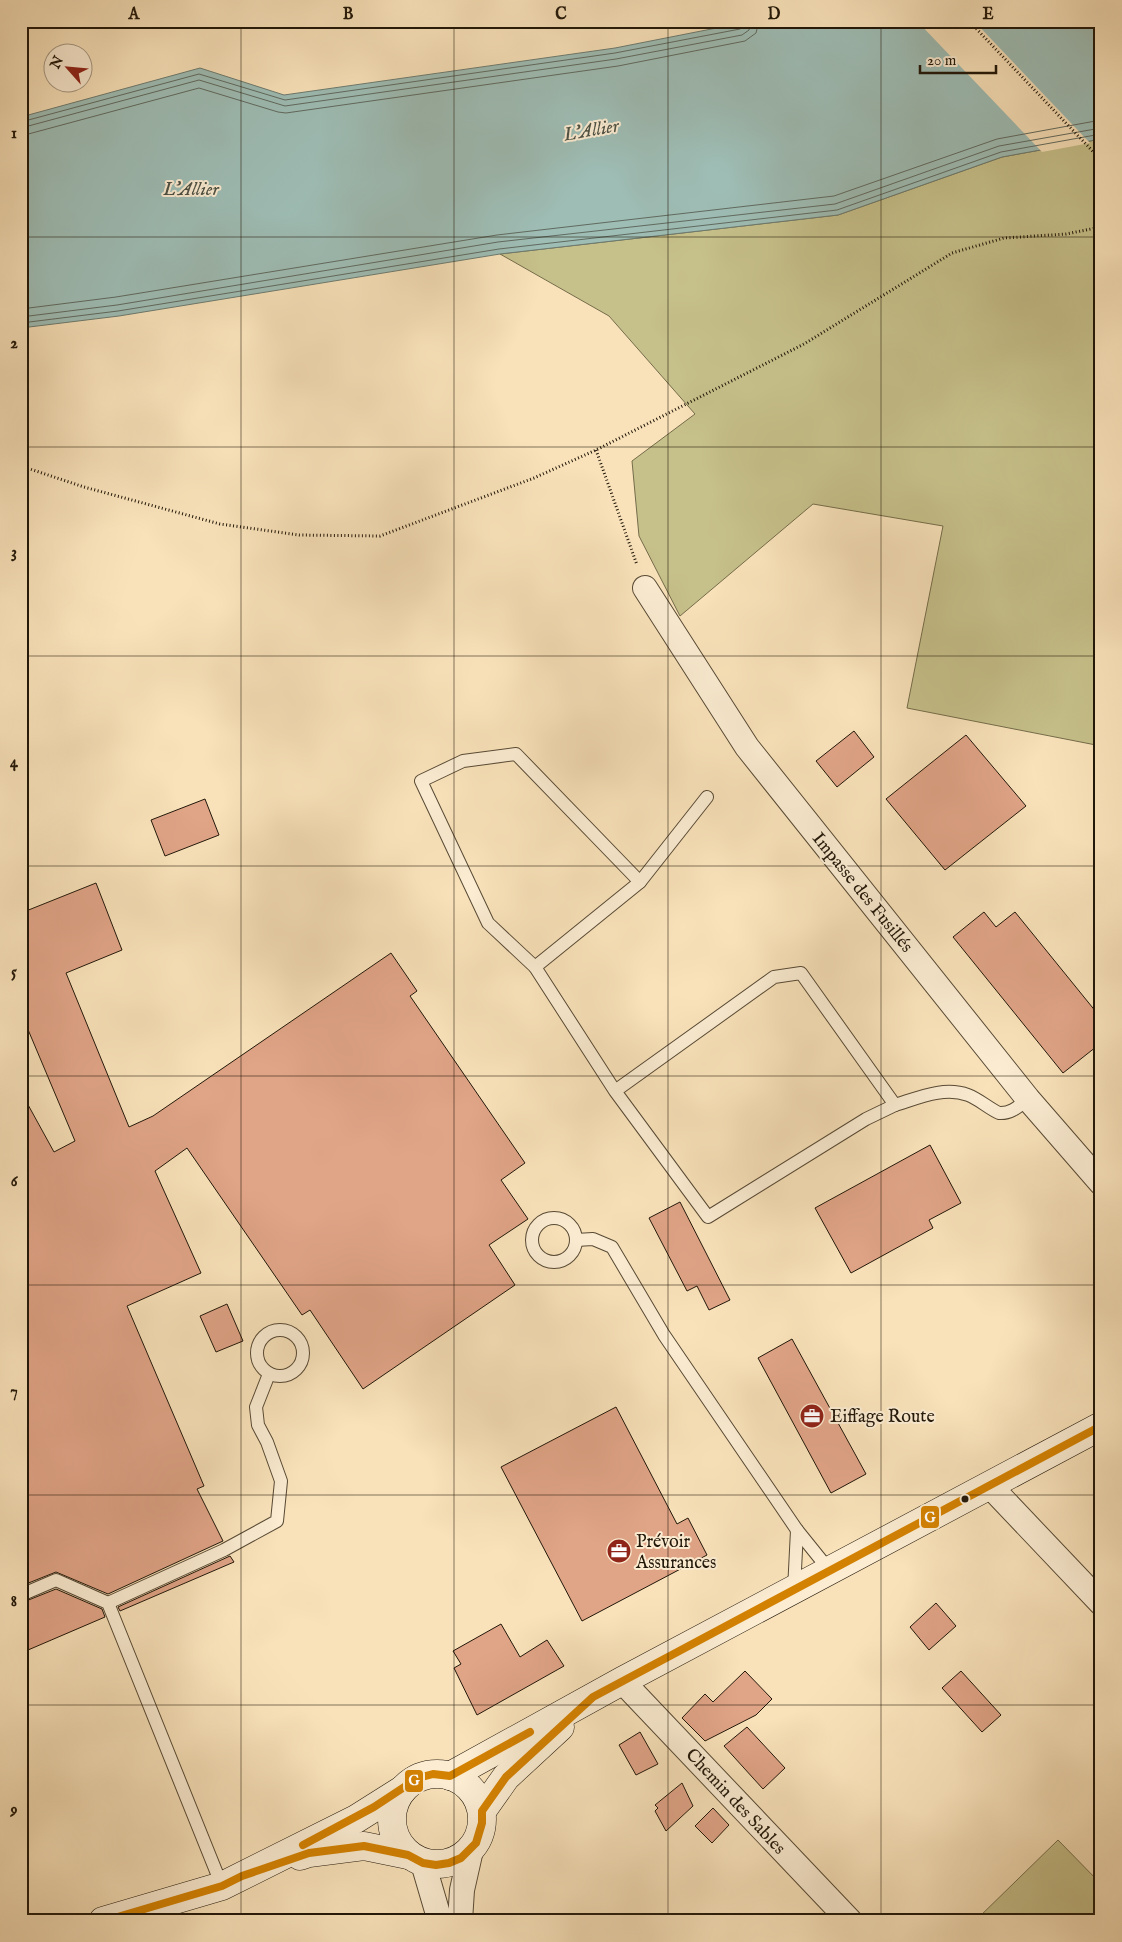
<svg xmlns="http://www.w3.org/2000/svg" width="1122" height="1942" font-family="'IM FELL English',serif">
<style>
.green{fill:#c6c08a;stroke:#746c4a}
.water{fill:#9ebdb5;stroke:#6c7b70}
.pier{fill:#f9e2ba}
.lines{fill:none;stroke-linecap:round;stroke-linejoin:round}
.shore{stroke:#606a5f;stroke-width:1}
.building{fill:#e0a487;stroke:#211709}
.lane-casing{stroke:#574a35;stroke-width:14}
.street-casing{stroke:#574a35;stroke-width:26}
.secondary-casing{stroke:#211709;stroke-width:29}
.path{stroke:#211709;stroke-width:3;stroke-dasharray:1 2.5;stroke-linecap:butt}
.lane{stroke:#fbecd2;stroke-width:12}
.street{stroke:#fbecd2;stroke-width:24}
.secondary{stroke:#fbecd2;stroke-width:28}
.bus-1-casing{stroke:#fbecd2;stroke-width:11}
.bus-1{stroke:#d38101;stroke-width:8}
.grid{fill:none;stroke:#211709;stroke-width:1;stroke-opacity:0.55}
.bus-dot{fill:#211709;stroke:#fbecd2;stroke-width:2}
.labels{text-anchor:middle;stroke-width:4;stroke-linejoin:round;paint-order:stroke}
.street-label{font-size:18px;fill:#211709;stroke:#fbecd2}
.poi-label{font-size:18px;fill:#211709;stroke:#fbecd2;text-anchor:start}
.water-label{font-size:19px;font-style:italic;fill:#4d5145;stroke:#fbecd2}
.line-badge{stroke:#fbecd2;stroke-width:2}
.badge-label{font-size:14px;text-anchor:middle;font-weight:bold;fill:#fff}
.neatline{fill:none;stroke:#211709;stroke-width:2}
.grid-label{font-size:16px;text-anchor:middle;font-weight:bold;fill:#211709}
</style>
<rect width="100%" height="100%" fill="#f9e2ba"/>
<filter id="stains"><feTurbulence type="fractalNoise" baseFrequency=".004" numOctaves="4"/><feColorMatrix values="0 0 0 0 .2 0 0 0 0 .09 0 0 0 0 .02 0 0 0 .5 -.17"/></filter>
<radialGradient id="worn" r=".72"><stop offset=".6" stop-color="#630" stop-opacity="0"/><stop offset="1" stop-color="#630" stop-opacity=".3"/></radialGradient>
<g class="green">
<path d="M1101 139V746L907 708 943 526 813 504 680 616 639 536 632 461 695 414 609 316 500 254 838 215 1002 157Z"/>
<path d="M1058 1840 1101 1884V1921H975Z"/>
</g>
<path class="water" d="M752 21H1101V139L1002 157 838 215 500 254 119 316 21 328V117L200 68 284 95 615 48Z"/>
<path class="pier" d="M917 21H974L1090 143 1042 152Z"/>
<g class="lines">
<g class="shore">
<path d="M21 122 199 74 285 100 615 53 740 29 744 26 745 21"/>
<path d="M21 128 199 80 285 106 616 59 742 35 749 30 751 21"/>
<path d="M21 136 199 88 278 112 286 113 618 66 745 41 756 33 759 21"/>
<path d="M21 309 116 297 497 235 834 196 997 139 1101 120"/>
<path d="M21 317 117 305 498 242 835 204 999 146 1101 128"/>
<path d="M21 323 118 311 499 249 837 210 1001 152 1101 134"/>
</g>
</g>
<g class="building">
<path d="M854 731 874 757 837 787 816 761Z"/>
<path d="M966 735 1026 806 945 870 886 799Z"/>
<path d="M205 799 219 835 165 856 151 820Z"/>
<path d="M96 883 122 950 66 973 129 1127 153 1116 391 953 417 991 410 996 525 1163 501 1180 528 1219 489 1245 515 1285 363 1389 310 1310 302 1315 187 1148 155 1171 201 1273 127 1306 204 1486 197 1489 223 1541 108 1594 56 1572 21 1586V1092L54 1152 75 1141 21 1013V913Z"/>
<path d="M984 912 996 927 1015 912 1101 1018V1043L1063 1073 953 937Z"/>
<path d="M930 1145 961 1203 929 1220 933 1228 851 1273 815 1208Z"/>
<path d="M680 1202 730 1300 709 1310 697 1286 687 1291 649 1218Z"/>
<path d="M227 1304 243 1341 216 1352 200 1316Z"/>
<path d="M792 1339 866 1474 831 1493 758 1358Z"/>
<path d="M616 1407 677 1524 688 1518 707 1555 582 1621 501 1467Z"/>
<path d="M230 1556 234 1562 120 1611 118 1607Z"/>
<path d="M56 1589 102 1609 105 1617 21 1653V1603Z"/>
<path d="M936 1603 956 1626 929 1650 910 1627Z"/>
<path d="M501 1624 520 1657 547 1640 564 1666 477 1715 454 1668 461 1664 453 1651Z"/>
<path d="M745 1671 772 1699 756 1715 705 1741 682 1718 705 1694 713 1702Z"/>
<path d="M961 1671 1001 1715 982 1732 942 1688Z"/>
<path d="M747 1727 785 1768 763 1789 724 1746Z"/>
<path d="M640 1732 658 1764 636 1775 619 1745Z"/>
<path d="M682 1783 693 1806 666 1831 655 1811 658 1808 655 1805Z"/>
<path d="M713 1808 729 1825 712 1843 695 1826Z"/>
</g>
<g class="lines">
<defs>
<g id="lane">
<path d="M535 967 488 923 421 781 463 761 516 754 640 882"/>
<path d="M615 1091 774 977 801 973 895 1105 866 1119 708 1217 615 1091 535 967 640 882 707 797"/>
<path d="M895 1105C918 1098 944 1086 968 1095 979 1099 988 1108 999 1113 1011 1114 1019 1106 1028 1099"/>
<circle cx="554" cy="1240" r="22"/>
<path d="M576 1240 593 1239 612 1247 664 1335 797 1530 830 1571"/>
<circle cx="280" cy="1353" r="23"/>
<path d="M794 1590 797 1530"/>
<path d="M21 1595 56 1580 108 1603 222 1886"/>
<path d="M108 1603 224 1550 277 1521 281 1481 267 1442 258 1425 256 1407 269 1374"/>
</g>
<g id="street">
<path d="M645 588 747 747 1028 1099 1101 1183"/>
<path d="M989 1485 1101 1603"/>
<path d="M622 1681 850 1921"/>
<path d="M423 1863 440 1921"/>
<path d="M460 1921 462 1890 471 1850"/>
</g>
<g id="secondary">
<circle cx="437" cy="1819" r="45"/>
<path d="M450 1776 622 1681 1101 1426"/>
<path d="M482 1811 506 1777 560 1727"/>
<path d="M300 1856 309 1853 364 1846 408 1855"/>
<path d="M103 1921 222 1886 356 1819 402 1790"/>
</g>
</defs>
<use href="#lane" class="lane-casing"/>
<use href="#street" class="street-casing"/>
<use href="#secondary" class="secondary-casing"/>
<g class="path">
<path d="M969 21 1101 160"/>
<path d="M596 450 637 565"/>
<path d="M21 466 84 487 220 524 299 535 380 536 534 478 596 450 804 344 952 253 1004 238 1066 234 1101 227"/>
</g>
<use href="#lane" class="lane"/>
<use href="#street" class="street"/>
<use href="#secondary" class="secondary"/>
<defs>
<g id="bus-1">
<path d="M303 1845 374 1807 418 1778 433 1774 450 1776 530 1732"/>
<path d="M104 1921 222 1886 242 1876 309 1853 364 1846 408 1855 423 1863 436 1865 449 1863 461 1858 476 1843 482 1823V1811L506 1777 593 1697 1101 1426"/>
</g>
</defs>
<use href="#bus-1" class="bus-1-casing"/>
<use href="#bus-1" class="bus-1"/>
</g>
<path class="grid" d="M241 21V1921M454 21V1921M668 21V1921M881 21V1921M21 237H1101M21 447H1101M21 656H1101M21 866H1101M21 1076H1101M21 1285H1101M21 1495H1101M21 1705H1101"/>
<defs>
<symbol id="office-disc" viewBox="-11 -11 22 22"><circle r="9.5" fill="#8f2418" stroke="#fbecd2"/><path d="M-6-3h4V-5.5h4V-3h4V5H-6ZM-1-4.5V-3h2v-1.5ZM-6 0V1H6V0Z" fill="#fff"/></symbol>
</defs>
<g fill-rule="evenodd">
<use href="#office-disc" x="798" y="1402" width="28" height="28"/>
<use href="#office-disc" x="605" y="1537" width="28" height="28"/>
</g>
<circle class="bus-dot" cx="965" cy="1499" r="4.5"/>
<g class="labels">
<g class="street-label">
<text transform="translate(863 892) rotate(51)" y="6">Impasse des Fusillés</text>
<text transform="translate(736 1801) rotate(47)" y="6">Chemin des Sables</text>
</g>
<g class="poi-label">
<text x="830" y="1422">Eiffage Route</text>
<text x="636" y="1547">Prévoir<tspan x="636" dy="21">Assurances</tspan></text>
</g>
<g class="water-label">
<text transform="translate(591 129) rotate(-10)" y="7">L'Allier</text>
<text x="191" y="195">L'Allier</text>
</g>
</g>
<g class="line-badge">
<rect x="920" y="1505" width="20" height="24" rx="5" fill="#d38101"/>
<rect x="404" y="1769" width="20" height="24" rx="5" fill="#d38101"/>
</g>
<g class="badge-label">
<text x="930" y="1522">G</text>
<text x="414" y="1785">G</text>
</g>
<rect width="1122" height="1942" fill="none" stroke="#f9e2ba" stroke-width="55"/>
<g transform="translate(68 68) rotate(297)"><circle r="24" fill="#fbecd2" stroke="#a49782"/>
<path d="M0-4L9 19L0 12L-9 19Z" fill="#8f2418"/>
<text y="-8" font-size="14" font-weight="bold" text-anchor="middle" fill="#211709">N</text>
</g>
<path d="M920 65v8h76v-8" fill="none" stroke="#211709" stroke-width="2.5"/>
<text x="927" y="65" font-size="15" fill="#211709" stroke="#fbecd2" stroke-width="4" paint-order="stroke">20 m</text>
<rect x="28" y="28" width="1066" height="1886" class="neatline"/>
<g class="grid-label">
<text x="134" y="19">A</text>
<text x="348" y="19">B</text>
<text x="561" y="19">C</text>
<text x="774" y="19">D</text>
<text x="988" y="19">E</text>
<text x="14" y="138">1</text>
<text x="14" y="348">2</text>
<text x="14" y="557">3</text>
<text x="14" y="767">4</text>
<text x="14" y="977">5</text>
<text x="14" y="1186">6</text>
<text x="14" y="1396">7</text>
<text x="14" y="1606">8</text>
<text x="14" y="1815">9</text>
</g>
<rect width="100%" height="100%" filter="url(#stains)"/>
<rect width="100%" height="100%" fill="url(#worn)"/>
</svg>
